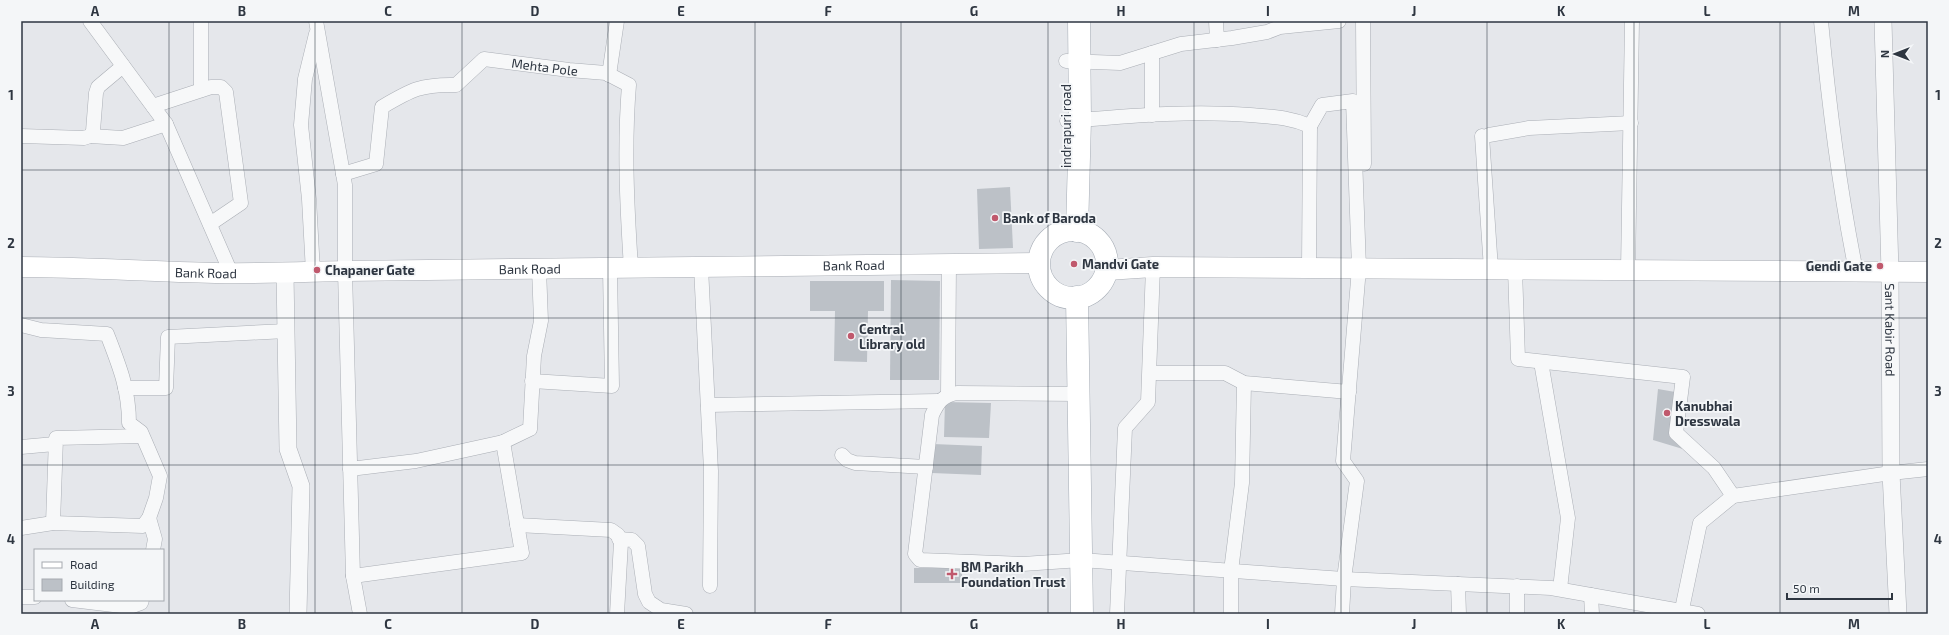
<svg xmlns="http://www.w3.org/2000/svg" width="1949" height="635" font-family="'Exo 2',sans-serif">
<style>
.building{fill:#bcc1c7}
.lines{fill:none;stroke-linecap:round;stroke-linejoin:round}
.minor-casing{stroke:#aaaeb5;stroke-width:15}
.tertiary-casing{stroke:#aaaeb5;stroke-width:18}
.secondary-casing{stroke:#aaaeb5;stroke-width:21}
.primary-casing{stroke:#a5acb5;stroke-width:23}
.minor{stroke:#f7f8f9;stroke-width:14}
.tertiary{stroke:#f7f8f9;stroke-width:17}
.secondary{stroke:#fff;stroke-width:20}
.primary{stroke:#fff;stroke-width:22}
.grid{fill:none;stroke:#2e3641;stroke-width:1;stroke-opacity:0.55}
.poi-dot{fill:#c0596d;stroke:#f4f6f8;stroke-width:1.5}
.labels{text-anchor:middle;stroke-width:3.5;stroke-linejoin:round;paint-order:stroke}
.street-label{font-size:13px;fill:#2e3641;stroke:#f4f6f8}
.poi-label{font-size:13px;font-weight:bold;fill:#2e3641;stroke:#f4f6f8;text-anchor:start}
.neatline{fill:none;stroke:#2e3641;stroke-width:1.5}
.grid-label{font-size:13px;text-anchor:middle;font-weight:bold;fill:#2e3641}
</style>
<rect width="100%" height="100%" fill="#e5e7eb"/>
<g class="building">
<path d="M1010 187 1013 248 979 249 977 189Z"/>
<path d="M891 280 940 281 939 380H890Z"/>
<path d="M810 281H884V311H868L867 362 834 361 835 311H810Z"/>
<path d="M1658 389 1681 393 1676 433 1696 453 1653 440Z"/>
<path d="M945 402 991 403 989 438 944 437Z"/>
<path d="M933 444 982 446 981 475 932 473Z"/>
<rect x="914" y="568" width="48" height="15"/>
</g>
<g class="lines">
<defs>
<g id="minor">
<path d="M90 21 166 124 231 273"/>
<path d="M316 21 345 185V271L353 576 360 614"/>
<path d="M1216 21 1217 40"/>
<path d="M1363 21 1364 164"/>
<path d="M1821 21C1829 106 1839 188 1856 271"/>
<path d="M1152 53V115"/>
<path d="M1066 61 1120 63 1181 44 1232 38 1267 32 1280 27 1339 21"/>
<path d="M609 75 617 21"/>
<path d="M201 90V21"/>
<path d="M153 106 211 87H221L226 92 241 203 210 224"/>
<path d="M1067 121C1128 116 1189 110 1250 115 1274 117 1288 117 1310 126L1309 268"/>
<path d="M1310 126 1322 105 1353 101 1359 268 1343 461 1357 481 1344 579 1342 614"/>
<path d="M1489 135 1529 128 1631 123"/>
<path d="M21 136 84 138 90 136 93 131 96 93 98 87 123 66"/>
<path d="M90 136 123 138 166 124"/>
<path d="M1482 136 1491 269"/>
<path id="s1" d="M343 174 376 164 382 107C411 90 421 84 456 85L484 59 569 70 606 73 629 85C624 147 627 206 631 268"/>
<path d="M701 267 711 471 710 586"/>
<path d="M1515 269 1518 359 1683 377 1676 433 1714 468 1733 496 1891 473 1928 469"/>
<path d="M1628 270 1632 21"/>
<path d="M313 272 309 199 301 125 305 79 316 34"/>
<path d="M21 325 41 330 107 334C119 365 129 389 129 423L141 432 160 476 156 498 149 518 143 526 53 523 21 528"/>
<path d="M1541 362 1568 518 1560 589"/>
<path d="M1150 373H1225L1244 383 1349 392"/>
<path d="M532 381 612 386 610 268"/>
<path d="M125 388H166L168 337 286 331"/>
<path d="M1079 394 957 393C942 396 938 402 932 415L915 554 920 560 1023 564 1081 560 1344 579 1551 588 1698 614"/>
<path d="M948 395 949 264"/>
<path d="M708 405 938 401"/>
<path d="M21 447 55 444"/>
<path d="M842 455 847 460 855 463 926 467"/>
<path d="M350 469 416 461 503 442 530 429 534 356 541 321 539 269"/>
<path d="M149 518 155 539 153 550"/>
<path d="M53 523 56 438 142 436"/>
<path d="M517 525 611 530 618 535 621 542 617 614"/>
<path d="M619 539 632 540 638 546 645 594 649 602 661 610 686 614"/>
<path d="M353 576 522 553 503 442"/>
<path d="M1458 584 1459 614"/>
<path d="M1517 586V614"/>
<path d="M1591 595 1592 614"/>
<path d="M21 597H35"/>
<path d="M72 600 130 607 141 603 142 600"/>
<path d="M1117 614 1125 428 1148 402 1153 267"/>
<path d="M1231 614V571L1242 483 1244 383"/>
<path d="M1681 614 1700 523 1733 496"/>
</g>
<g id="tertiary">
<path id="s2" d="M1883 21 1890 272 1891 473 1898 614"/>
<path d="M285 274 288 449 301 486 298 614"/>
</g>
<g id="secondary">
<path id="s3" d="M21 267C86 267 150 272 215 273 258 274 302 272 345 271L1039 263"/>
<path d="M1107 270 1153 267 1928 272"/>
</g>
<g id="primary">
<circle cx="1073" cy="264" r="34"/>
<path d="M1077 231 1080 120 1079 21"/>
<path d="M1077 297 1082 614"/>
</g>
</defs>
<use href="#minor" class="minor-casing"/>
<use href="#tertiary" class="tertiary-casing"/>
<use href="#secondary" class="secondary-casing"/>
<use href="#primary" class="primary-casing"/>
<use href="#minor" class="minor"/>
<use href="#tertiary" class="tertiary"/>
<use href="#secondary" class="secondary"/>
<use href="#primary" class="primary"/>
</g>
<path class="grid" d="M169 21V614M315 21V614M462 21V614M608 21V614M755 21V614M901 21V614M1048 21V614M1194 21V614M1341 21V614M1487 21V614M1634 21V614M1780 21V614M21 170H1928M21 318H1928M21 465H1928"/>
<g class="poi-dot">
<circle cx="995" cy="218" r="4"/>
<circle cx="1074" cy="264" r="4"/>
<circle cx="1880" cy="266" r="4"/>
<circle cx="317" cy="270" r="4"/>
<circle cx="851" cy="336" r="4"/>
<circle cx="1667" cy="413" r="4"/>
<path d="M950 568h4v4h4v4h-4v4h-4v-4h-4v-4h4z"/>
</g>
<g class="labels">
<g class="street-label">
<text dy="5" stroke="none"><textPath href="#s1" startOffset="270">Mehta Pole</textPath></text>
<text transform="translate(1066 126) rotate(-90)" y="5">indrapuri road</text>
<text dy="5" stroke="none"><textPath href="#s3" startOffset="833">Bank Road</textPath></text>
<text dy="5" stroke="none"><textPath href="#s3" startOffset="509">Bank Road</textPath></text>
<text dy="5" stroke="none"><textPath href="#s3" startOffset="185">Bank Road</textPath></text>
<text dy="5" stroke="none"><textPath href="#s2" startOffset="309">Sant Kabir Road</textPath></text>
</g>
<g class="poi-label">
<text x="1003" y="223">Bank of Baroda</text>
<text x="1082" y="269">Mandvi Gate</text>
<text x="1872" y="271" text-anchor="end">Gendi Gate</text>
<text x="325" y="275">Chapaner Gate</text>
<text x="859" y="334">Central<tspan x="859" dy="15">Library old</tspan></text>
<text x="1675" y="411">Kanubhai<tspan x="1675" dy="15">Dresswala</tspan></text>
<text x="961" y="572">BM Parikh<tspan x="961" dy="15">Foundation Trust</tspan></text>
</g>
</g>
<rect width="1949" height="635" fill="none" stroke="#f4f6f8" stroke-width="44"/>
<rect x="34" y="549" width="130" height="52" fill="#f4f6f8" stroke="#a5a9af"/>
<rect x="42" y="562" width="20" height="6" fill="#ffffff" stroke="#a5a9af"/>
<text x="70" y="569" font-size="12" fill="#2e3641">Road</text>
<rect x="42" y="579" width="20" height="12" fill="#bcc1c7" stroke="#a5a9af"/>
<text x="70" y="589" font-size="12" fill="#2e3641">Building</text>
<g transform="translate(1895 54) rotate(270)" stroke="#f4f6f8" stroke-width="3" paint-order="stroke">
<path d="M0-3L7 15L0 10L-7 15Z" fill="#2e3641"/>
<text y="-6" font-size="11" font-weight="bold" text-anchor="middle" fill="#2e3641">N</text>
</g>
<path d="M1787 593v6h105v-6" fill="none" stroke="#2e3641" stroke-width="2"/>
<text x="1793" y="593" font-size="12" fill="#2e3641" stroke="#f4f6f8" stroke-width="3" paint-order="stroke">50 m</text>
<rect x="22" y="22" width="1905" height="591" class="neatline"/>
<g class="grid-label">
<text x="95" y="16">A</text>
<text x="242" y="16">B</text>
<text x="388" y="16">C</text>
<text x="535" y="16">D</text>
<text x="681" y="16">E</text>
<text x="828" y="16">F</text>
<text x="974" y="16">G</text>
<text x="1121" y="16">H</text>
<text x="1268" y="16">I</text>
<text x="1414" y="16">J</text>
<text x="1561" y="16">K</text>
<text x="1707" y="16">L</text>
<text x="1854" y="16">M</text>
<text x="11" y="100">1</text>
<text x="1938" y="100">1</text>
<text x="11" y="248">2</text>
<text x="1938" y="248">2</text>
<text x="11" y="396">3</text>
<text x="1938" y="396">3</text>
<text x="11" y="544">4</text>
<text x="1938" y="544">4</text>
<text x="95" y="629">A</text>
<text x="242" y="629">B</text>
<text x="388" y="629">C</text>
<text x="535" y="629">D</text>
<text x="681" y="629">E</text>
<text x="828" y="629">F</text>
<text x="974" y="629">G</text>
<text x="1121" y="629">H</text>
<text x="1268" y="629">I</text>
<text x="1414" y="629">J</text>
<text x="1561" y="629">K</text>
<text x="1707" y="629">L</text>
<text x="1854" y="629">M</text>
</g>
</svg>
